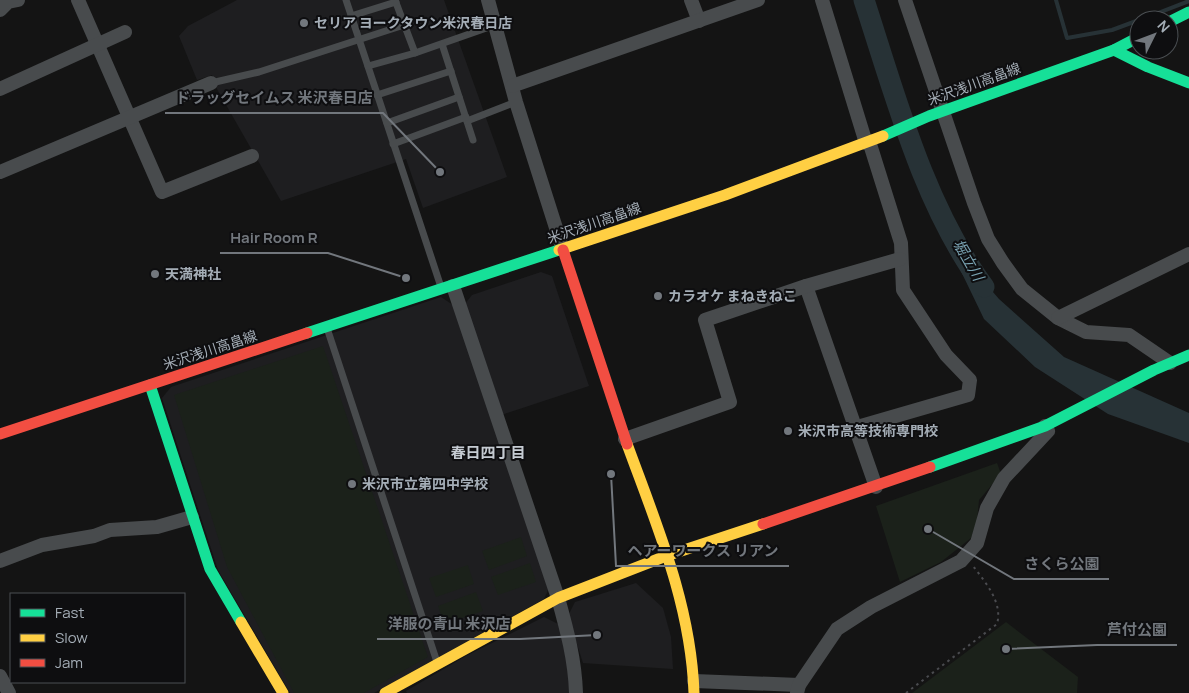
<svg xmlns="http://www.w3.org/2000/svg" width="1189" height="693" font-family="Manrope,'Noto Sans JP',sans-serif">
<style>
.built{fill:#1e1e20}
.green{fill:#1b211a}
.water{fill:#273236}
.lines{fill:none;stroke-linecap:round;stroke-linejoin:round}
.stream{stroke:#273236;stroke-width:4}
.river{stroke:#273236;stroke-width:21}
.path{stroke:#4a4b4f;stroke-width:2;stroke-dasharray:2.5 4;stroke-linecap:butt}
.lane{stroke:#484b4d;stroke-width:7}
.street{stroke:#484b4d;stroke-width:14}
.fast{stroke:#16e098;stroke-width:11}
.slow{stroke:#ffcf43;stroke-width:11}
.jam{stroke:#f24e42;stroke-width:11}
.poi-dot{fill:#72777d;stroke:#0e0e10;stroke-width:2}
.labels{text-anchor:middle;stroke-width:4;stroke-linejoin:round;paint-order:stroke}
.poi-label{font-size:14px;font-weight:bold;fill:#a4adb6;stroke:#0e0e10;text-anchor:start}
.street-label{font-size:14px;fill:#a4adb6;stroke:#0e0e10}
.water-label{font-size:15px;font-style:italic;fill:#7aa3b2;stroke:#0e0e10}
.neighbourhood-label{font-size:15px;font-weight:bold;fill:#c5cbd2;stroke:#0e0e10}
.leader{fill:none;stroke:#72777d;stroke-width:2}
.callout-dot{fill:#72777d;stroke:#0e0e10;stroke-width:2}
.callout-label{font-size:15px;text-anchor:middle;font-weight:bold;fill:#72777d;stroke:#0e0e10;stroke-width:4;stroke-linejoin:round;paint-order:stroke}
</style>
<rect width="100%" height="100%" fill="#141414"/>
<g class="built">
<path d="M237 0H444L507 177 423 208 406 159 281 201 217 89 212 75 197 80 179 36 188 26Z"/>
<path d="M541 272 552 276 589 386 501 415 464 305 472 295Z"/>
<path d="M441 297 453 305 549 588 544 599 374 693H290L218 570 162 398 171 387Z"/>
<path d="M636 583 663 608 671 637 673 669 583 663 568 616 575 602Z"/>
<path d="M544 617 560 625 572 693H407L406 691 466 656Z"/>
</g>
<g class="green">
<path d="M323 346 428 657 364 693H294L227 567 174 395Z"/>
<path d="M997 463 1001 474 979 500 977 520 971 538 941 562 900 582 876 506Z"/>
<path d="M521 537 527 556 489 570 482 551Z"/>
<path d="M530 563 536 582 498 595 491 577Z"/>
<path d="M468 565 474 584 436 597 429 578Z"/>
<path d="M476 592 483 611 444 624 438 606Z"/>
<path d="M1006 622 1078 677 1077 693H912Z"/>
</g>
<path class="water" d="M943 234 999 299 1064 357 1189 413V443L1108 414 1035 367 984 319Z"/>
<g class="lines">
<g class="stream">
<path d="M1056 0 1067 38 1112 30 1139 20"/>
<path d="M1140 20 1189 1"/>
</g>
<path class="river" d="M864 0C895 95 924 206 984 287"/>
<path class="path" d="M906 693 997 624C1003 603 986 583 973 566"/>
<g class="lane">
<path d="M346 0 441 287"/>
<path d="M395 0 415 53 495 25"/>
<path d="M351 16 396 2"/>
<path d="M442 44 473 140"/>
<path d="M368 66 415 53"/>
<path d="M211 83 259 72 404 25"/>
<path d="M377 95 451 71"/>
<path d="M467 121 516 102"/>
<path d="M387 123 459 97"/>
<path d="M393 144 466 117"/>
<path d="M327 328 437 662"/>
</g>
<g class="street">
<path d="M78 0 162 192 252 156"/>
<path d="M488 0 516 102 563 250"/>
<path d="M691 0 699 21"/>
<path d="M822 0 866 143"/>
<path d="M905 0 974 203 988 239 1003 263 1022 289 1058 318 1086 332 1129 335 1170 363"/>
<path d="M0 10 8 2 18 0"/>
<path d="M512 86 758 0"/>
<path d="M0 89 125 32"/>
<path d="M0 172 211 83"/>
<path d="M453 286 558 598C567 630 575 660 576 693"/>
<path d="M806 286 876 487"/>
<path d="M1058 318 1189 254"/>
<path d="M854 428 968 395 970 380 946 355 903 290 901 243 869 141"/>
<path d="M625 439 730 402 705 320 806 286 900 259"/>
<path d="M0 561 42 545 94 536 110 530 157 527 192 517"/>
<path d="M0 676 9 693"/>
<path d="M694 681 799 685"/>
<path d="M797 693 799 685 837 629 871 607 961 561 977 543 987 508 1004 478 1048 431 1045 426"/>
</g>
<g class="fast">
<path d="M1169 22 1189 12"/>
<path d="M1114 50 1148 67 1189 83"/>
<path d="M883 136 929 116 1114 50 1139 37"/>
<path d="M307 333 559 250"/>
<path d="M150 385 210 569 241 622"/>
<path d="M930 467 1045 426 1154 370 1189 355"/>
</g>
<g class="slow">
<path d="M559 250 725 195 883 136"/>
<path d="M627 444C657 526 691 605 694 693"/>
<path d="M241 622 283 693"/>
<path d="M385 693 558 598 666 556 763 524"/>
</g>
<g class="jam">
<path d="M563 250 627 444"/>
<path d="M0 434 307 333"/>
<path d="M763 524 930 467"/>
</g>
</g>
<g class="poi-dot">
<circle cx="304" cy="23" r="5"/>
<circle cx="155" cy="274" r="5"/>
<circle cx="658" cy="296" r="5"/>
<circle cx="788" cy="431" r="5"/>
<circle cx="352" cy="484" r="5"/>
</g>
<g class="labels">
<g class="poi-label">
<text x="314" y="28">セリア ヨークタウン米沢春日店</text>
<text x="165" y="279">天満神社</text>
<text x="668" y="301">カラオケ まねきねこ</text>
<text x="798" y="436">米沢市高等技術専門校</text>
<text x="362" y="489">米沢市立第四中学校</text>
</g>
<g class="street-label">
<text transform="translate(974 84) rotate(-20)" y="5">米沢浅川高畠線</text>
<text transform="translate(594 223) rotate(-19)" y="5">米沢浅川高畠線</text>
<text transform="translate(210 350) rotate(-18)" y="5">米沢浅川高畠線</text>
</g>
<g class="water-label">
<text transform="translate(968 260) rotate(60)" y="5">堀立川</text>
</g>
<g class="neighbourhood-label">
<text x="488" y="458">春日四丁目</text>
</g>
</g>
<path class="leader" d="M440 172L383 113H165M406 278L328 253H220M611 474L616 566H789M928 529L1014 579H1109M597 635L520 639H377M1006 649L1097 645H1177"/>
<g class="callout-dot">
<circle cx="440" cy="172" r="5"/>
<circle cx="406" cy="278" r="5"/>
<circle cx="611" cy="474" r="5"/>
<circle cx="928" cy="529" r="5"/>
<circle cx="597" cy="635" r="5"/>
<circle cx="1006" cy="649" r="5"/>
</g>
<g class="callout-label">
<text x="274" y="103">ドラッグセイムス 米沢春日店</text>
<text x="274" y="243">Hair Room R</text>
<text x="703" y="556">ヘアーワークス リアン</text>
<text x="1062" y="569">さくら公園</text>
<text x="449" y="629">洋服の青山 米沢店</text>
<text x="1137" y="635">芦付公園</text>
</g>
<rect x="10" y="593" width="175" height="90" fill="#0e0e10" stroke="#4a4e52"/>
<rect x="20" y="609" width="25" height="8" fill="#16e098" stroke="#4a4e52"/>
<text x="55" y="618" font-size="15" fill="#a4adb6">Fast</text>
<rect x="20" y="634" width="25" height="8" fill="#ffcf43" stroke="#4a4e52"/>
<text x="55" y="643" font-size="15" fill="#a4adb6">Slow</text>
<rect x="20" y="659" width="25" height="8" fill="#f24e42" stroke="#4a4e52"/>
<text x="55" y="668" font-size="15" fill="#a4adb6">Jam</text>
<g transform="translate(1154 35) rotate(48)"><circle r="24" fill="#0e0e10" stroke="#4a4e52"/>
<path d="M0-4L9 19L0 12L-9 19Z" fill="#72777d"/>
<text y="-8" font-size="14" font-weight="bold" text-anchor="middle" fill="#a4adb6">N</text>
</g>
</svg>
